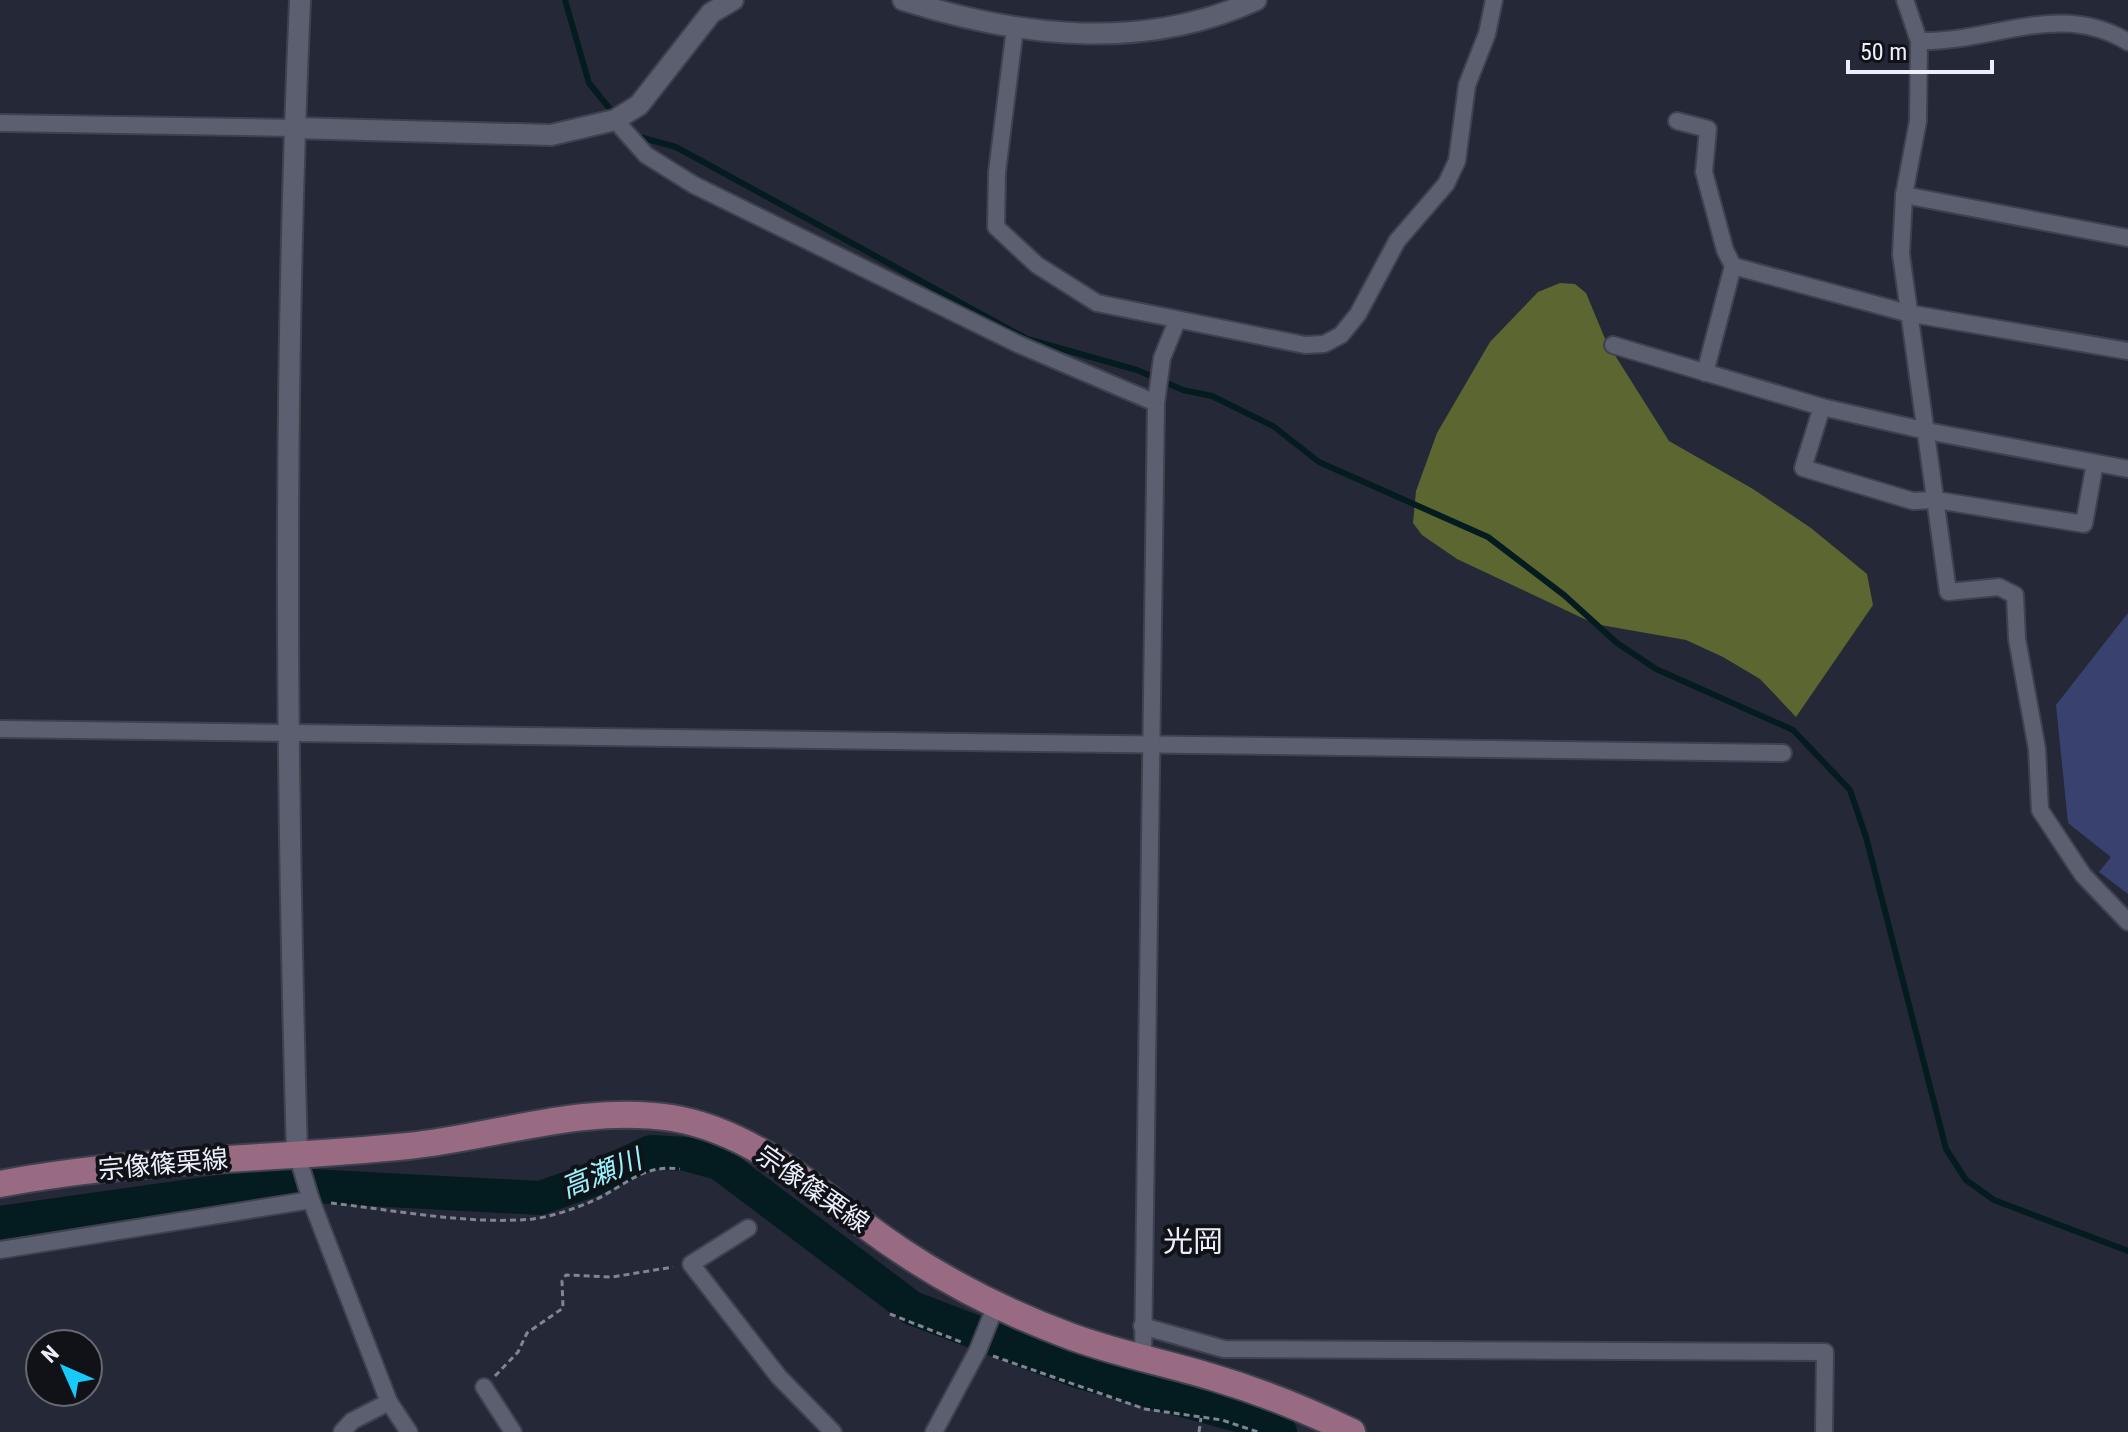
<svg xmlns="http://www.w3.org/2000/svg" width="2128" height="1432" font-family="'Roboto Condensed','Noto Sans JP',sans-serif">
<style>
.forest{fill:#5b6630}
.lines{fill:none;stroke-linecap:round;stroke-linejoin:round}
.stream{stroke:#041c1f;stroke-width:6}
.river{stroke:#041c1f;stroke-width:34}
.building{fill:#39426f}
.minor-casing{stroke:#3f424e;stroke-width:20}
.tertiary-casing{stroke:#3f424e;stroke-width:24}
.primary-casing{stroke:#3f424e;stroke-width:30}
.path{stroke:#818491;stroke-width:3;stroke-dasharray:6 4;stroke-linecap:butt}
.minor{stroke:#5b5f70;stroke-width:16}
.tertiary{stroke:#5b5f70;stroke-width:20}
.primary{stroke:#996b83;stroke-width:26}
.labels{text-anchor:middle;stroke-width:8;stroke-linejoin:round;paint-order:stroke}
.street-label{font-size:26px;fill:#eceff9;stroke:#101218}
.water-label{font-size:28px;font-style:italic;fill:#9af2fc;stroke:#101218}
.quarter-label{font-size:30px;fill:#eceff9;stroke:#101218}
</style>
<rect width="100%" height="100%" fill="#252837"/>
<path class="forest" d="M1560 283 1575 284 1586 293 1606 341 1669 441 1753 489 1811 528 1867 574 1873 605 1796 717 1760 679 1723 657 1686 640 1595 624 1457 559 1422 535 1413 523 1416 491 1437 433 1490 342 1538 292Z"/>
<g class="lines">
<g class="stream">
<path d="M565 0 589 83 614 114"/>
<path d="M636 136 676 147 1027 339 1137 370 1183 390 1212 396 1273 426 1319 462 1488 537 1564 595 1617 643 1656 669 1793 730 1850 790 1866 837 1946 1149 1966 1180 1994 1200 2128 1251"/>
</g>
<path class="river" d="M0 1223 274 1184 540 1198 589 1181 651 1152 686 1154 719 1163 912 1308 1080 1372 1263 1422 1280 1432"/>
</g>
<path class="building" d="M2128 613V894L2099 872 2111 857 2068 823 2056 705Z"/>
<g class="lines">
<defs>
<g id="minor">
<path d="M1905 0 1919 41 1918 121 1904 195 1901 254 1948 592 1999 587 2015 595 2017 639 2037 749 2040 810 2083 875 2128 922"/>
<path d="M1015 28 997 172 996 227 1037 265 1097 303 1305 345 1324 344 1341 335 1358 314 1397 241 1446 184 1457 161 1467 85 1487 34 1494 0"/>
<path d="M1919 41C1992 43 2060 0 2128 42"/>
<path d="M615 120 646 155 694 185 1020 345 1156 403"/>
<path d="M1677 121 1708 129 1704 172 1725 250 1733 266 1705 373"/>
<path d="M0 123 294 128"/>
<path d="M1904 195 2128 238"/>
<path d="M1733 266 1907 313 2128 351"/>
<path d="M1613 345 1822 407 1927 431 2128 469"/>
<path d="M1822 407 1803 468 1913 501 1936 500 2084 524 2095 463"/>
<path d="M0 729 1783 753"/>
<path d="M297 1154 311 1200 389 1402 409 1432"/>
<path d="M748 1228 691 1264 779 1377 833 1432"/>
<path d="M0 1250 311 1200"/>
<path d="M1142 1326 1224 1349 1825 1352 1824 1432"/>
<path d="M1143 1359 1156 403 1162 358 1177 321"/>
<path d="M484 1387 513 1432"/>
<path d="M342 1432 352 1421 389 1402"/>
<path d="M934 1432 978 1350 996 1305"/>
</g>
<g id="tertiary">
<path d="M903 0C1019 37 1143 52 1256 0"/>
<path d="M294 128 551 135 615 120 639 105 711 13 733 0"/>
<path d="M297 1154C286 770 283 384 300 0"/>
</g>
<path id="primary" d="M0 1184C135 1158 272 1160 408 1146 495 1137 584 1104 672 1118 762 1133 827 1202 900 1250 952 1285 1008 1313 1067 1335 1114 1353 1163 1362 1212 1377 1259 1391 1307 1410 1352 1432"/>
</defs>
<use href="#minor" class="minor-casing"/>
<use href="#tertiary" class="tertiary-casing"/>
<use href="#primary" class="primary-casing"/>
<g class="path">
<path d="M331 1203C394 1210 469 1225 533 1219 554 1216 577 1208 597 1199 627 1184 644 1164 680 1169"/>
<path d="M890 1314 961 1342"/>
<path d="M993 1356 1145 1409 1222 1420 1258 1432"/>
<path d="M495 1376 518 1352 527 1333 563 1308 562 1281 566 1275 612 1277 673 1267"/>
<path d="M1199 1432 1201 1418"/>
</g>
<use href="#minor" class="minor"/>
<use href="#tertiary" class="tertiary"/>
<use href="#primary" class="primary"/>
</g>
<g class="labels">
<g class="street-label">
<text transform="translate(163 1164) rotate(-5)" y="9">宗像篠栗線</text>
<text transform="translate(813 1189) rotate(35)" y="9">宗像篠栗線</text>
</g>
<g class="water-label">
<text transform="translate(601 1173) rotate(-22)" y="10">高瀬川</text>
</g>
<g class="quarter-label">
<text x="1193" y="1252">光岡</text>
</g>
</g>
<g transform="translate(64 1368) rotate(315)"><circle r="38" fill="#101218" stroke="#686a72" stroke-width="2"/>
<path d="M0-6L14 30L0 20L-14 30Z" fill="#17cafb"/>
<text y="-12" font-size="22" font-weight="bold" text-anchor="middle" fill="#eceff9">N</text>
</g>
<path d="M1848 60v12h144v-12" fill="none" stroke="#eceff9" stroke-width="4"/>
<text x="1860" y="60" font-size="24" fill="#eceff9" stroke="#101218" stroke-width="6" paint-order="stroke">50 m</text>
</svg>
